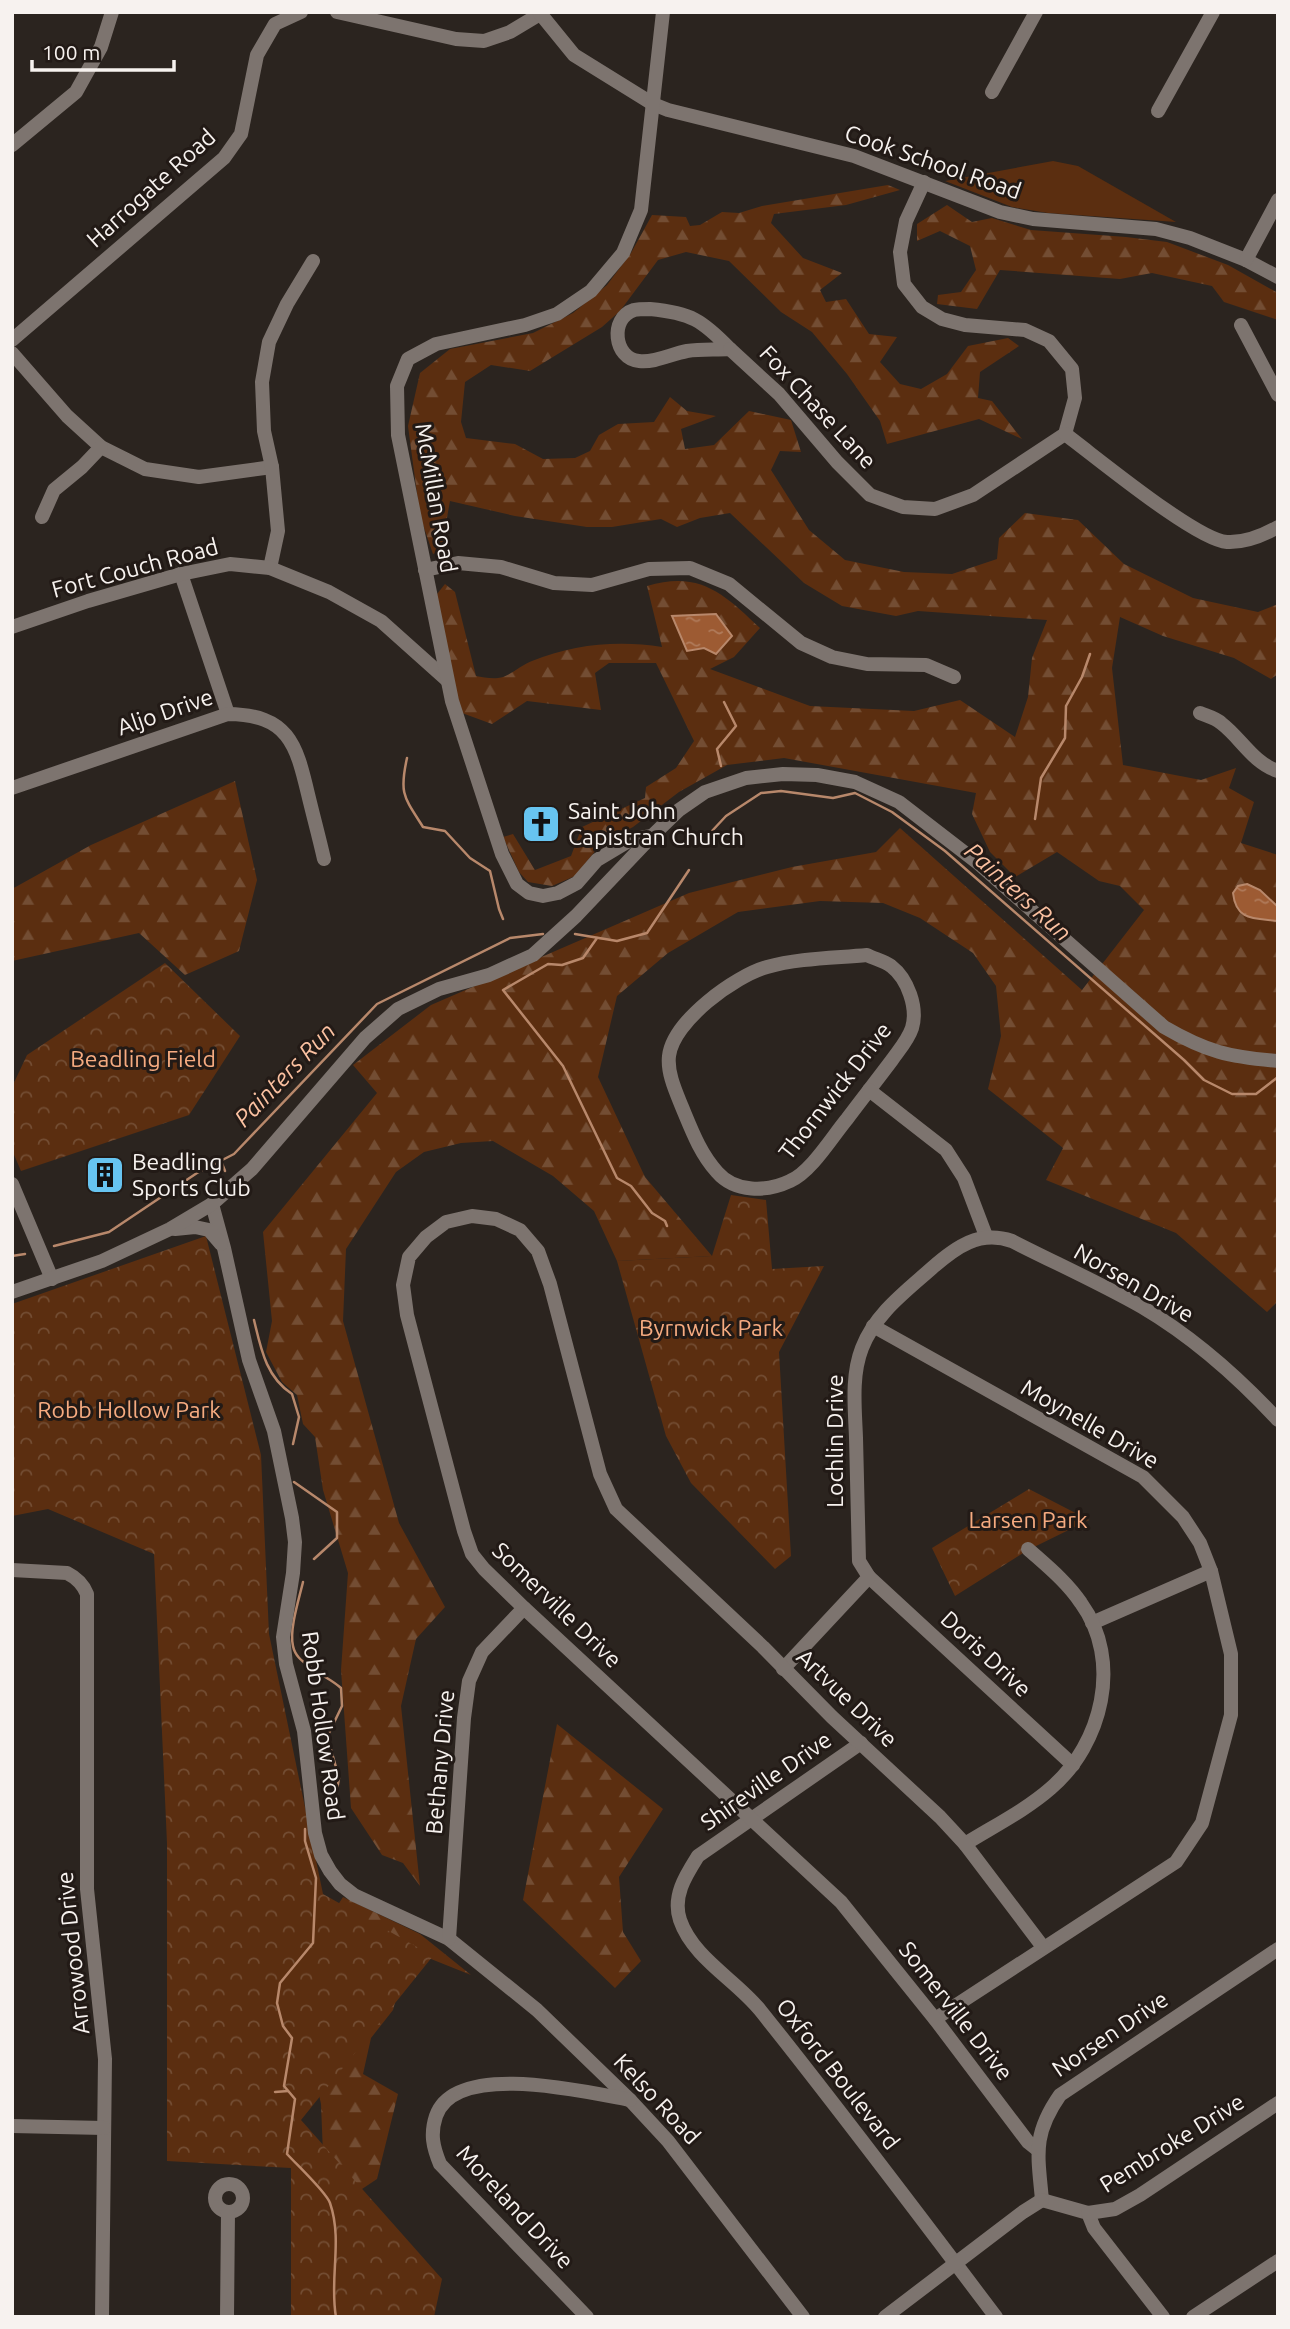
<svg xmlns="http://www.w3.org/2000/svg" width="1290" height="2329" font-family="Ubuntu,sans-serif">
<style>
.grass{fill:#5b2e10}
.forest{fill:url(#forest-firs)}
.park{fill:url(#park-crowns)}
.water{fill:url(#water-ripples);stroke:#b8886b;stroke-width:2}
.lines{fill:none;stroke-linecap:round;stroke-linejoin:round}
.stream{stroke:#b8886b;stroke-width:2.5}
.minor{stroke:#7d746f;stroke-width:14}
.labels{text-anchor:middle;stroke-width:6;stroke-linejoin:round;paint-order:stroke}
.street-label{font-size:23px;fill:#f7f2ef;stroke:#221a16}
.poi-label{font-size:23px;fill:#f7f2ef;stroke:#221a16;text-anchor:start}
.park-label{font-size:23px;fill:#f6ab80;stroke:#221a16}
.water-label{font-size:24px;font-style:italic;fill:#fbc1a1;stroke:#221a16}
</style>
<defs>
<pattern id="forest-firs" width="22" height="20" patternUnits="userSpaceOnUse" patternTransform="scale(1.75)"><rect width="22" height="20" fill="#5b2e10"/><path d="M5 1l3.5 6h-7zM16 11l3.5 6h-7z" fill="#734d33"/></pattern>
<pattern id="park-crowns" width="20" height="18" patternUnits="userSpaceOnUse" patternTransform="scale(1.75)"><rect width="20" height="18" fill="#5b2e10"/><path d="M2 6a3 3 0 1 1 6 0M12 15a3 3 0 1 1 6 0" fill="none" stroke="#734d33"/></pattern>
<pattern id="water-ripples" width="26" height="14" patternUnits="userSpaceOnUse" patternTransform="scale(1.75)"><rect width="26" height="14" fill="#9d5b33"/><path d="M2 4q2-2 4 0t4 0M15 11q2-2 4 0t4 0" fill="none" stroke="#b07b5b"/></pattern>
</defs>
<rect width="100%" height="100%" fill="#2b241f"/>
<path class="grass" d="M1053 161 1078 166 1176 222 1048 213 1012 207 945 181Z"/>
<g class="forest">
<path d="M888 185 900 190 846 205 774 214 771 223 803 258 842 273 820 290 826 302 846 299 869 334 897 337 880 362 900 384 921 389 947 374 968 346 1008 338 1019 346 980 372 978 398 992 401 1022 439 979 419 887 444 880 421 847 374 812 332 781 312 729 261 686 252 658 260 620 311 602 327 530 371 491 365 465 382 461 422 466 438 515 444 543 459 575 458 590 451 599 435 618 424 654 422 670 397 687 411 716 416 681 429 685 449 714 445 749 411 791 420 801 452 780 451 771 470 809 530 845 560 904 572 952 574 997 559 999 538 1025 513 1078 520 1124 564 1193 598 1258 612 1278 604V674L1271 679 1234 658 1163 636 1120 617 1112 668 1123 765 1201 780 1236 768 1229 788 1254 802 1241 843 1278 855V1301L1267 1312 1176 1233 1046 1180 1063 1148 988 1089 1001 1036 996 986 973 953 920 918 883 903 820 901 738 912 668 953 617 996 598 1077 645 1177 712 1256 617 1261 594 1211 553 1176 493 1141 461 1143 424 1152 396 1172 346 1249 343 1321 399 1523 445 1607 416 1639 401 1706 420 1886 403 1863 382 1855 351 1808 341 1670 348 1573 323 1490 315 1437 303 1424 297 1395 282 1382 266 1352 272 1321 263 1232 377 1093 353 1065 431 1005 689 893 792 867 876 852 900 828 1082 990 1144 910 1120 886 1099 881 1057 852 1015 877 990 852 972 814 976 793 784 758 727 765 679 792 633 827 601 844 575 876 552 886 528 882 519 872 503 837 513 834 535 870 571 856 582 827 645 798 646 787 676 768 694 741 656 663H609L595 673 601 710 527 701 492 724 462 713 450 669 437 594 445 584 455 592 476 676C482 677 491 679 498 678 509 677 521 665 532 661 573 644 619 640 662 647L647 586C700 570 724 594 760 628L734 657 710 669 810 706 914 711 960 700 1015 737 1028 697 1032 658 1047 620 918 611 896 616 842 606 804 583 730 513 700 518 677 527 661 519 612 527H587L515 516 450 501 441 551 433 554 420 516 408 426 420 373 450 349 533 333 573 313 607 285 631 253 652 215 686 217 690 226 700 225 722 212 739 213 762 206Z"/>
<path d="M947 205 972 222 992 218 1031 230 1126 237 1167 242 1228 265 1278 293V320L1224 302 1212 286 1152 273 1120 279 1000 270 977 309 937 304 938 295 961 292 976 270 970 246 940 231 917 241V224Z"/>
<path d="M235 781 257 880 239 951 185 975 139 933 12 961V889L91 845Z"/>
<path d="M557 1724 663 1809 619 1877 623 1932 641 1961 615 1988 523 1900Z"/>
<path d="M343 1897 420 1934 471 1975 426 1957 405 1964 393 2010 371 2038 363 2074 398 2094 377 2179 356 2193 323 2154 321 2104 305 2028 336 1908Z"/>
</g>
<g class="park">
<path d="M165 963 240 1036 189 1115 21 1171 12 1150V1087L27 1055Z"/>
<path d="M731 1195 766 1200 772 1269 824 1266 779 1352 791 1556 775 1569 691 1483 666 1436 617 1261 712 1256Z"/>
<path d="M206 1236 261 1455 269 1634 323 1894 433 1956 301 2120 442 2279 434 2317H291V2168L167 2161V1843L154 1554 48 1509 12 1516V1304Z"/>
<path d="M1029 1489 1089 1520 1028 1550 955 1596 932 1548Z"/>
</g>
<g class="water">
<path d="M716 614 732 636 716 654 704 648 687 651 672 616Z"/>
<path d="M1247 884 1260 890 1278 907V921C1254 918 1236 921 1233 893L1238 886Z"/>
</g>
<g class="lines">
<g class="stream">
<path d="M407 758C399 794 404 797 423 827L445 831 470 858 490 871 499 909 503 919"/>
<path d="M721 766 717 749 736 726 724 702"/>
<path d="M1035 819 1041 778 1065 738 1066 706 1082 677 1090 654"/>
<path d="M712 831 726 816 761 793 781 791 833 798 855 793 892 812 945 851 1184 1060 1204 1080 1232 1094H1256L1278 1077"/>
<path d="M575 934 617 941 647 933 689 870"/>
<path d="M597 938 583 958 562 965 548 964 503 990 563 1066 617 1178 631 1186 652 1213 665 1221 667 1226"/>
<path d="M221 1161 225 1171"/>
<path d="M54 1246 109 1232 197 1173 234 1154 377 1004 510 938 543 934"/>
<path d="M12 1256 25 1254"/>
<path d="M254 1320C261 1349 266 1377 292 1394L299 1417 293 1444"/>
<path d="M294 1482 337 1512V1538L314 1559"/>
<path d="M303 1582C299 1599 289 1630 293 1646 295 1656 302 1661 310 1667 320 1675 331 1679 341 1688L342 1706 329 1733"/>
<path d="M330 1746 339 1778 337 1790"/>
<path d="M305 1829V1841L316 1878 313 1943 280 1983 277 2003 283 2026 292 2038 284 2086 295 2099 287 2154C297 2165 326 2192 330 2203 343 2241 329 2279 336 2317"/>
<path d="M275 2092 288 2091"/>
</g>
<g class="minor">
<path d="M337 12 456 39 484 41 510 32 540 14"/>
<path d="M539 12 574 55 653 104 668 110 854 156 1000 212 1033 219 1156 229 1190 238 1246 260 1278 277"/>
<path d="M992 92 1036 12"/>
<path d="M1158 111 1213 12"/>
<path d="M12 145 76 92 101 47 112 12"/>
<path d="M1246 260 1278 200"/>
<path d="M650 309C691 313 702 320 730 349 716 350 701 349 687 351 671 354 655 363 639 361 614 359 609 318 634 310 638 309 645 309 650 309Z"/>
<path d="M1241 325 1278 395"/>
<path d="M12 340 224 158 241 134 257 55 275 24 301 12"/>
<path d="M730 349 779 394 837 462 870 495 903 507 935 509 973 495 1065 434 1075 398 1072 369 1049 341 1025 330 965 325 942 319 922 307 904 284 900 252 906 221 924 182"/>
<path d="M12 353 67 416 101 447 145 469 199 477 272 467"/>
<path d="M1065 434C1095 456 1196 540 1227 542 1245 543 1262 536 1278 527"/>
<path d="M42 517 54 490 82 467 101 447"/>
<path d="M270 568 278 531 272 467 264 431 262 382 269 342 287 304 313 261"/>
<path d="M425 570 458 563 501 567 554 583 592 585 649 569 690 568 729 584 801 643 832 657 867 664 926 665 954 677"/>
<path d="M181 574 228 714"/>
<path d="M12 627 88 601 181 574 230 564 270 568 329 592 381 621 447 680"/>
<path d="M1200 713C1207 716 1216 718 1221 723 1241 738 1253 763 1278 771"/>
<path d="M12 788 228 714C288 715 296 743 308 794 313 815 319 837 324 859"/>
<path d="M652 836 632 839 597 860 577 883 558 893 543 896 529 893 517 884 502 854 452 701 398 435 397 386 408 359 436 344 525 325 557 314 591 291 623 253 641 210 663 12"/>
<path d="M867 955C875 959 884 961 891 966 908 979 918 1008 912 1028 908 1040 899 1050 892 1060 877 1080 862 1099 847 1119 832 1137 811 1172 790 1181 767 1192 735 1193 717 1172 700 1153 692 1131 682 1107 676 1092 667 1073 669 1056 673 1021 735 976 767 967 798 958 835 958 867 955Z"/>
<path d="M869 1090 946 1150 964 1178 986 1236"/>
<path d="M12 1184 52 1279"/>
<path d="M212 1204 224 1248 249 1360 274 1431 292 1518 295 1542 293 1573 283 1637 286 1664 304 1731 315 1833 321 1855 330 1871 340 1884 354 1895 449 1939 537 2010 630 2100 668 2141 803 2317"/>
<path d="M175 1229 195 1227 209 1230 221 1244"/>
<path d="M12 1292 102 1261 170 1229 212 1204 252 1169 365 1038 398 1009 439 989 489 975 533 955 576 916 652 836 679 810 705 792 746 778 783 774 817 775 855 782 899 802 978 863 1164 1027C1207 1052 1229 1057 1278 1061"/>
<path d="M873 1326 1143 1477 1183 1517 1200 1543 1211 1571 1231 1654V1715L1202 1823 1176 1862 935 2019"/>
<path d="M12 1570 67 1573C77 1578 83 1584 87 1594V1889L105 2059 102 2317"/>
<path d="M869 1577 1073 1765"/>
<path d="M1092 1623 1211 1571"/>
<path d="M783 1669 869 1577 859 1561C858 1520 857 1479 856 1438 855 1409 851 1376 862 1348 875 1314 905 1292 932 1268 956 1247 979 1230 1012 1241 1055 1263 1100 1283 1142 1307 1193 1337 1238 1377 1278 1420"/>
<path d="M861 1743 698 1856C686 1875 672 1896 680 1920 693 1958 736 1980 760 2010 841 2111 918 2214 996 2317"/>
<path d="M965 1844C994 1826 1026 1810 1051 1788 1102 1744 1123 1661 1081 1603 1067 1582 1047 1566 1028 1549"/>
<path d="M449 1939 464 1718 469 1681 482 1652 524 1608"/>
<path d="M12 2126 104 2128"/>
<path d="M1038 2150 1028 2142 935 2019 841 1902 524 1608 484 1569 472 1554 464 1531 407 1315 403 1285 409 1257 426 1237 446 1222 472 1216 496 1219 520 1230 538 1251 550 1284 600 1474 616 1509 763 1647 832 1717 940 1817 965 1844 1043 1947"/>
<circle cx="229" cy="2198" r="14"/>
<path d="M1042 2200C1038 2155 1032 2135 1060 2095L1278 1949"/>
<path d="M1042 2200 1088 2213 1094 2228 1163 2317"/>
<path d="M1088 2213 1115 2209 1140 2195 1278 2103"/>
<path d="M227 2317 228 2212"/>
<path d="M587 2317 440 2164C433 2147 430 2134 436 2116 455 2060 587 2092 630 2100"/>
<path d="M885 2317 1023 2212 1042 2200"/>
<path d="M1193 2317 1278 2261"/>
</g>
</g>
<defs>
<symbol id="church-square" viewBox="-11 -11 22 22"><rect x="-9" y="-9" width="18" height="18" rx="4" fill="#67c4f0" stroke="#221a16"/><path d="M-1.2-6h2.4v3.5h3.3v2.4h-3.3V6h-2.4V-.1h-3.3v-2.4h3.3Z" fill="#111"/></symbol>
<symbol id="building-square" viewBox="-11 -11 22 22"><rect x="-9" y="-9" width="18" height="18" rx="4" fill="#67c4f0" stroke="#221a16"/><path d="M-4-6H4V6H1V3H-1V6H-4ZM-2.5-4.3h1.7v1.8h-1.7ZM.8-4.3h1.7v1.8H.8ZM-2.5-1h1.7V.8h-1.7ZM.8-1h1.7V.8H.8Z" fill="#111"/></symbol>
</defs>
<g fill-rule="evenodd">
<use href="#church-square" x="519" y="802" width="44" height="44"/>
<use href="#building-square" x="83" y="1153" width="44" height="44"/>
</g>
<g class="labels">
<g class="street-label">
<text transform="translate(933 162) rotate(19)" y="8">Cook School Road</text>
<text transform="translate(151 188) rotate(-42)" y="8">Harrogate Road</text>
<text transform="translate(818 407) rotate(47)" y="8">Fox Chase Lane</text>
<text transform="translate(436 498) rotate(80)" y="8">McMillan Road</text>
<text transform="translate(135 568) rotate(-15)" y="8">Fort Couch Road</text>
<text transform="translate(165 712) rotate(-19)" y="8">Aljo Drive</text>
<text transform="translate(835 1091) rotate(-52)" y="8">Thornwick Drive</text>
<text transform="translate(1134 1283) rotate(30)" y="8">Norsen Drive</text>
<text transform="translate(1090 1424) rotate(30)" y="8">Moynelle Drive</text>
<text transform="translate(835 1441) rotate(-90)" y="8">Lochlin Drive</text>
<text transform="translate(557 1605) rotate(44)" y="8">Somerville Drive</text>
<text transform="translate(986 1654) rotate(43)" y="8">Doris Drive</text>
<text transform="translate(847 1698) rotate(44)" y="8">Artvue Drive</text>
<text transform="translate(323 1726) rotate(82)" y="8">Robb Hollow Road</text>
<text transform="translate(440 1762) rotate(-85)" y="8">Bethany Drive</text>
<text transform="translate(766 1781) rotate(-35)" y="8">Shireville Drive</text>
<text transform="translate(73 1953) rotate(-96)" y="8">Arrowood Drive</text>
<text transform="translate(956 2011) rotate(52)" y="8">Somerville Drive</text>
<text transform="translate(1110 2034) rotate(-34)" y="8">Norsen Drive</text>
<text transform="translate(838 2074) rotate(52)" y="8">Oxford Boulevard</text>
<text transform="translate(657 2099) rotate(47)" y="8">Kelso Road</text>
<text transform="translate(1172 2143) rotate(-32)" y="8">Pembroke Drive</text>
<text transform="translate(515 2207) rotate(47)" y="8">Moreland Drive</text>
</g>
<g class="poi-label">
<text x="568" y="819">Saint John<tspan x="568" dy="26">Capistran Church</tspan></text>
<text x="132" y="1170">Beadling<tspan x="132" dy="26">Sports Club</tspan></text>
</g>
<g class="park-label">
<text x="143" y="1067">Beadling Field</text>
<text x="711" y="1336">Byrnwick Park</text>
<text x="129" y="1418">Robb Hollow Park</text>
<text x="1028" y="1528">Larsen Park</text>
</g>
<g class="water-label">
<text transform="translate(1018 892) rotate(42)" y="8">Painters Run</text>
<text transform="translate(285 1075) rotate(-46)" y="8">Painters Run</text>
</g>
</g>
<rect width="1290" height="2329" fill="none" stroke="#f7f2ef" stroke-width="28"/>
<path d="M32 60v10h142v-10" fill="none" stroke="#f7f2ef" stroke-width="3.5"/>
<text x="42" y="60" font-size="21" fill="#f7f2ef" stroke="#221a16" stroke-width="5" paint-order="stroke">100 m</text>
</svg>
